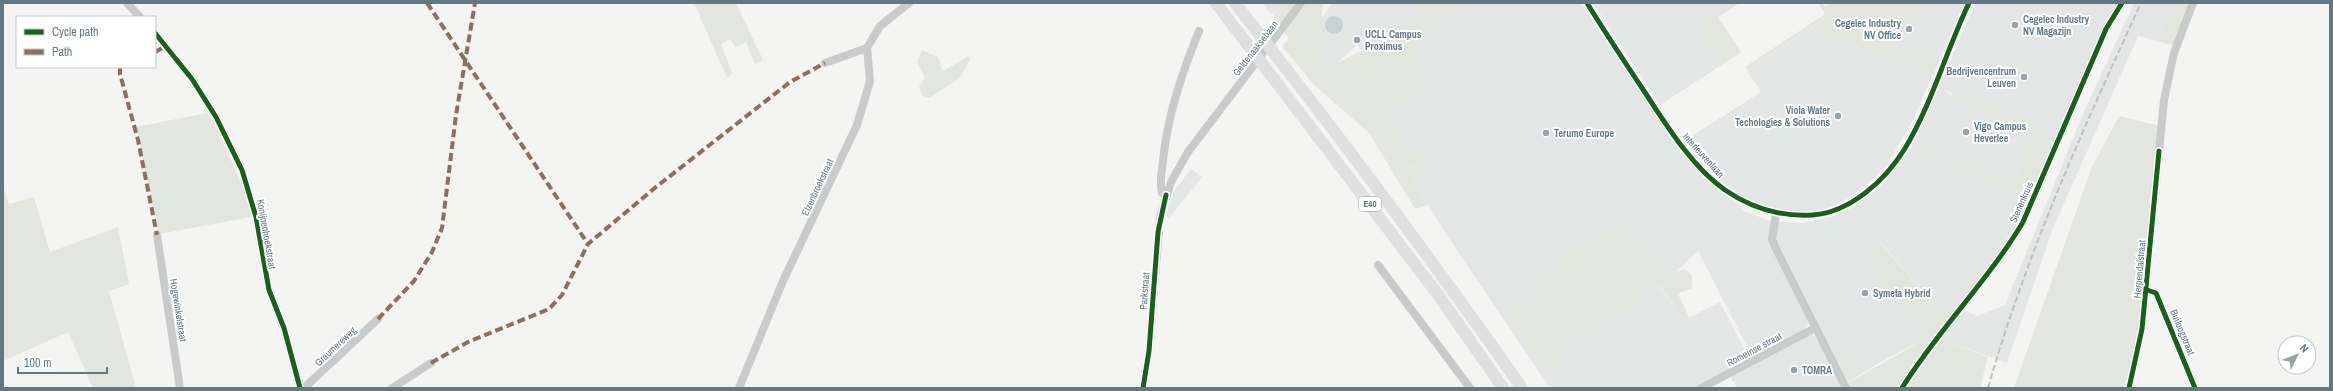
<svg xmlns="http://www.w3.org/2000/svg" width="2333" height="391" font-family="'Archivo Narrow',sans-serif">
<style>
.built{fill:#e4e6e5}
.green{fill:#e3e6df}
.water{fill:#c8d2d3}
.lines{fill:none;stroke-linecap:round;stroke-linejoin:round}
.minor{stroke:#c9caca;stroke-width:8}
.highway{stroke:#dedfde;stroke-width:12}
.rail{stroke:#bebfc1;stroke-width:2;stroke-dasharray:6 3;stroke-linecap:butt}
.quiet{stroke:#8d6e63;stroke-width:4;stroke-dasharray:8 4;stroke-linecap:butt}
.cycleway-casing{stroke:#fff;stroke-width:8}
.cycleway{stroke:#1b5e20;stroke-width:5}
.poi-dot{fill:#96a3aa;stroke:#fff;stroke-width:1.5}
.labels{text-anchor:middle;stroke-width:4;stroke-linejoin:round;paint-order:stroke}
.shield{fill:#fff;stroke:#92a0a8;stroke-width:1}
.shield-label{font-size:9px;font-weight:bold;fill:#647883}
.poi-label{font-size:10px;font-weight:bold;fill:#647883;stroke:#fff;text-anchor:start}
.street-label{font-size:10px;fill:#647883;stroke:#fff}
</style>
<rect width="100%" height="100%" fill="#f4f4f2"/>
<g class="built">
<path d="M1262 3H1282L1275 13H1270Z"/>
<path d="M1332 3H1443L1374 65 1357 45 1329 71 1312 53 1311 36Z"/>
<path d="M1466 3H1581L1659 121 1703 177 1741 207 1744 211 1773 222 1770 241 1807 316 1808 324 1804 330 1753 358 1698 251 1660 287 1684 320 1720 302 1751 362 1791 341 1813 334 1827 352 1775 247V221L1801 223 1835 216 1855 206 1880 186 1908 153 1924 123 1975 3H2120L2057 138 1943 89 1955 98 2048 136 2045 145 2032 139 2013 185 1914 144 1913 147 2026 197 2018 220 2003 244 2006 247 1949 321 1881 243 1868 251 1926 330 1927 338 1877 364 1844 385 1846 388H1737L1729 374 1701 388H1550L1446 234 1406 168 1421 162 1409 149 1386 114 1425 86 1412 53 1418 45 1442 26 1441 23Z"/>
<path d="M1593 3H1731L1697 25 1723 64 1660 105Z"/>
<path d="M1831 3H1964L1914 118 1887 165 1864 187 1849 198 1831 207 1817 211 1800 213 1776 209 1746 198 1727 186 1684 141 1761 92 1747 71 1827 17 1825 7Z"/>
<path d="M2134 3H2173L2157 41 2138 36 2052 231 2007 363 1940 339 1962 309 1977 316 2005 305 2082 116Z"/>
<path d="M1191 169 1202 177 1169 218 1166 215 1174 191Z"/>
</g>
<g class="green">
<path d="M694 3H736L763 60 755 65 746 42 736 47 730 39 721 44 732 73 727 78Z"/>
<path d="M1282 3H1324C1318 16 1326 29 1331 41L1318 47 1316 54C1323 63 1328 64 1339 62L1411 26 1415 3H1466L1442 23V26L1418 45 1413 53 1425 86 1386 114 1409 149H1419L1421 162 1406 168 1428 205 1415 209 1369 133 1313 84 1282 46 1289 38 1273 17Z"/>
<path d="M1731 3H1740L1718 17 1741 52 1723 64 1697 25Z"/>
<path d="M1818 3H1822L1825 7 1831 3H1907L1920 8 1916 17 1901 11 1889 40 1915 51 1918 44 1925 47 1926 54 1941 56 1934 74 1892 61 1848 41 1841 43 1821 34 1827 17 1748 70 1745 67 1825 14Z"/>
<path d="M2173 3H2192L2175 46 2157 41Z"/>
<path d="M922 50 938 57 943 71 969 56 970 60 960 78 929 98 922 95 919 87 925 78 917 62Z"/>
<path d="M1957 92 2001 111 2043 125 2048 130 2058 133 2022 221 2006 247 2003 244 2018 220 2026 197 1912 147 1914 144 2013 185 2032 139 2045 145 2048 136 1955 98 1951 94Z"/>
<path d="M207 113 213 116 212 118 243 187 251 217 159 234 136 127Z"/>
<path d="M2119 116 2160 126 2140 331 2124 388H2014L2091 169Z"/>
<path d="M3 186 9 204 34 197 50 252 118 227 129 284 109 291 136 388H93L68 332 3 361Z"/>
<path d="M1618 227 1663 276 1685 269 1692 276V288L1678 294 1689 317 1684 320 1658 283 1649 284C1642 293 1640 301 1632 309L1620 308 1604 322 1600 331 1602 338 1594 342 1588 333 1558 345 1556 365 1545 366 1528 346 1507 313 1541 291 1534 281 1541 272H1560L1563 268 1555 260Z"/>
<path d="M1880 243 1949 321 1899 388H1846L1844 385 1927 338 1926 330 1919 331 1918 322 1901 315 1868 251Z"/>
<path d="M1940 339 1988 357 1980 388H1905Z"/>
<path d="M1851 345 1864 371 1846 380 1833 354Z"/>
</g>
<circle class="water" cx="1334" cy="25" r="9"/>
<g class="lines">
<g class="minor">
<path d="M127 3 140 17"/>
<path d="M1587 3C1606 34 1626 64 1646 94 1667 126 1693 168 1725 190 1751 208 1781 217 1813 215 1851 212 1885 180 1904 150 1932 104 1946 51 1969 3"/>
<path d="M155 33 192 79 216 117 242 170 256 217 269 290 284 328 300 388"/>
<path d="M825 63 867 48"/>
<path d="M1166 195 1162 193C1159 182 1162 171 1163 160 1168 114 1182 73 1199 31"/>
<path d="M1776 213 1772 239 1775 247 1846 388"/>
<path d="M157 235 180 388"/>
<path d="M1378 265 1470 388"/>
<path d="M2147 290 2156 293 2195 388"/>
<path d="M304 388 378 319"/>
<path d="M392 388 431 363"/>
<path d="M739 388 783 281 857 125 870 81 867 48 880 26 909 3"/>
<path d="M1143 388 1149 351 1160 217 1171 182 1188 152 1301 3"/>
<path d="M1701 388 1815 328"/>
<path d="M1902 388C1938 330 1988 281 2023 222L2106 29 2122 3"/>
<path d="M2129 388 2142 329 2164 100 2174 53 2193 3"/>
</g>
<g class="highway">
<path d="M1216 3 1439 296 1503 388"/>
<path d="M1235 3C1334 129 1430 257 1522 388"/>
</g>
<path class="rail" d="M1988 388C2026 255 2083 129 2141 3"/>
<g class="quiet">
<path d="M427 3 588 244"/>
<path d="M155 52 166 46"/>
<path d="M120 67V74L138 140 157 235"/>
<path d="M378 319 414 281 432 252 442 228 456 115 475 3"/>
<path d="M431 363 468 342 549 309 562 295 588 244 656 187 790 82 825 63"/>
</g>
<defs>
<g id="cycleway">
<path d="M1587 3C1606 34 1626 64 1646 94 1667 126 1693 168 1725 190 1751 208 1781 217 1813 215 1851 212 1885 180 1904 150 1932 104 1946 51 1969 3"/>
<path d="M155 33 192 79 216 117 242 170 256 217 269 290 284 328 300 388"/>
<path d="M2147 290 2156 293 2195 388"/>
<path d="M1143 388 1149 351 1158 232 1166 195"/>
<path d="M1902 388C1938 330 1988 281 2023 222L2106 29 2122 3"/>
<path d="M2129 388 2142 329 2159 151"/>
</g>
</defs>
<use href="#cycleway" class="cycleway-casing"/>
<use href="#cycleway" class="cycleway"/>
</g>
<g class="poi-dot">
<circle cx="2015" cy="25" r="4"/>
<circle cx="1909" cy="29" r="4"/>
<circle cx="1357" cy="40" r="4"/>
<circle cx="2024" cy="77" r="4"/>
<circle cx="1838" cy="116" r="4"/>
<circle cx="1966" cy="132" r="4"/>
<circle cx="1546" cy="133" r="4"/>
<circle cx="1865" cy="293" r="4"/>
<circle cx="1794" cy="370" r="4"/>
</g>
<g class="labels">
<rect class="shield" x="1359" y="197" width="22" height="14" rx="3"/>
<g class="shield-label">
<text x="1370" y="207">E40</text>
</g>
<g class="poi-label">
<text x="2023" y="23">Cegelec Industry<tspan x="2023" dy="12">NV Magazijn</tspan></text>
<text x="1901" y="27" text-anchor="end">Cegelec Industry<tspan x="1901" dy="12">NV Office</tspan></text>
<text x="1365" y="38">UCLL Campus<tspan x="1365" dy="12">Proximus</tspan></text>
<text x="2016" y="75" text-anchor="end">Bedrijvencentrum<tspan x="2016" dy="12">Leuven</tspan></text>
<text x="1830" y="114" text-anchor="end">Viola Water<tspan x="1830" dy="12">Techologies &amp; Solutions</tspan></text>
<text x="1974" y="130">Vigo Campus<tspan x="1974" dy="12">Heverlee</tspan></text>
<text x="1554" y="137">Terumo Europe</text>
<text x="1873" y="297">Symeta Hybrid</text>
<text x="1802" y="374">TOMRA</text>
</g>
<g class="street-label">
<text transform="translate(1255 48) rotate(-52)" y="4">Geldenaaksebaan</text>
<text transform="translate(1704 155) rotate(48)" y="4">Interleuvenlaan</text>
<text transform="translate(817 187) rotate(-65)" y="4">Elzenbroekstraat</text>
<text transform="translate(2021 202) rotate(-66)" y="4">Stenenkruis</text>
<text transform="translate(267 234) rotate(80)" y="4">Konijnenhoekstraat</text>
<text transform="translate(2139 269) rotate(-85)" y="4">Herpendalstraat</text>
<text transform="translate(1144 291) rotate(-86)" y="4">Parkstraat</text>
<text transform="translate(179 310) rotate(81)" y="4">Hogewinkelstraat</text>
<text transform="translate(2183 332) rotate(67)" y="4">Builoogstraat</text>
<text transform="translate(335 346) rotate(-43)" y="4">Graumereweg</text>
<text transform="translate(1754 349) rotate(-28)" y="4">Romeinse straat</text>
</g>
</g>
<rect width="2333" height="391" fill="none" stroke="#647883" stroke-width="8"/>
<rect x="16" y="16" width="140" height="52" fill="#ffffff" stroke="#c1c9cd"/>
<rect x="24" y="29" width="20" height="6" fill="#1b5e20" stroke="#c1c9cd"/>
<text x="52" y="36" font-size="12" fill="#647883">Cycle path</text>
<rect x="24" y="49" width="20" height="6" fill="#8d6e63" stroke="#c1c9cd"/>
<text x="52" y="56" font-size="12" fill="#647883">Path</text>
<g transform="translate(2297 355) rotate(47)"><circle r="19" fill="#ffffff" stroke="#c1c9cd"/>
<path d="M0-3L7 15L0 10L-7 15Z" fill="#96a3aa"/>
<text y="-6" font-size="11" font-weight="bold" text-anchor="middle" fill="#647883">N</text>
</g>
<path d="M18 367v6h89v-6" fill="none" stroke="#647883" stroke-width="2"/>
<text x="24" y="367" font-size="12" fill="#647883" stroke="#ffffff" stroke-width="3" paint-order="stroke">100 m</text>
</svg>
